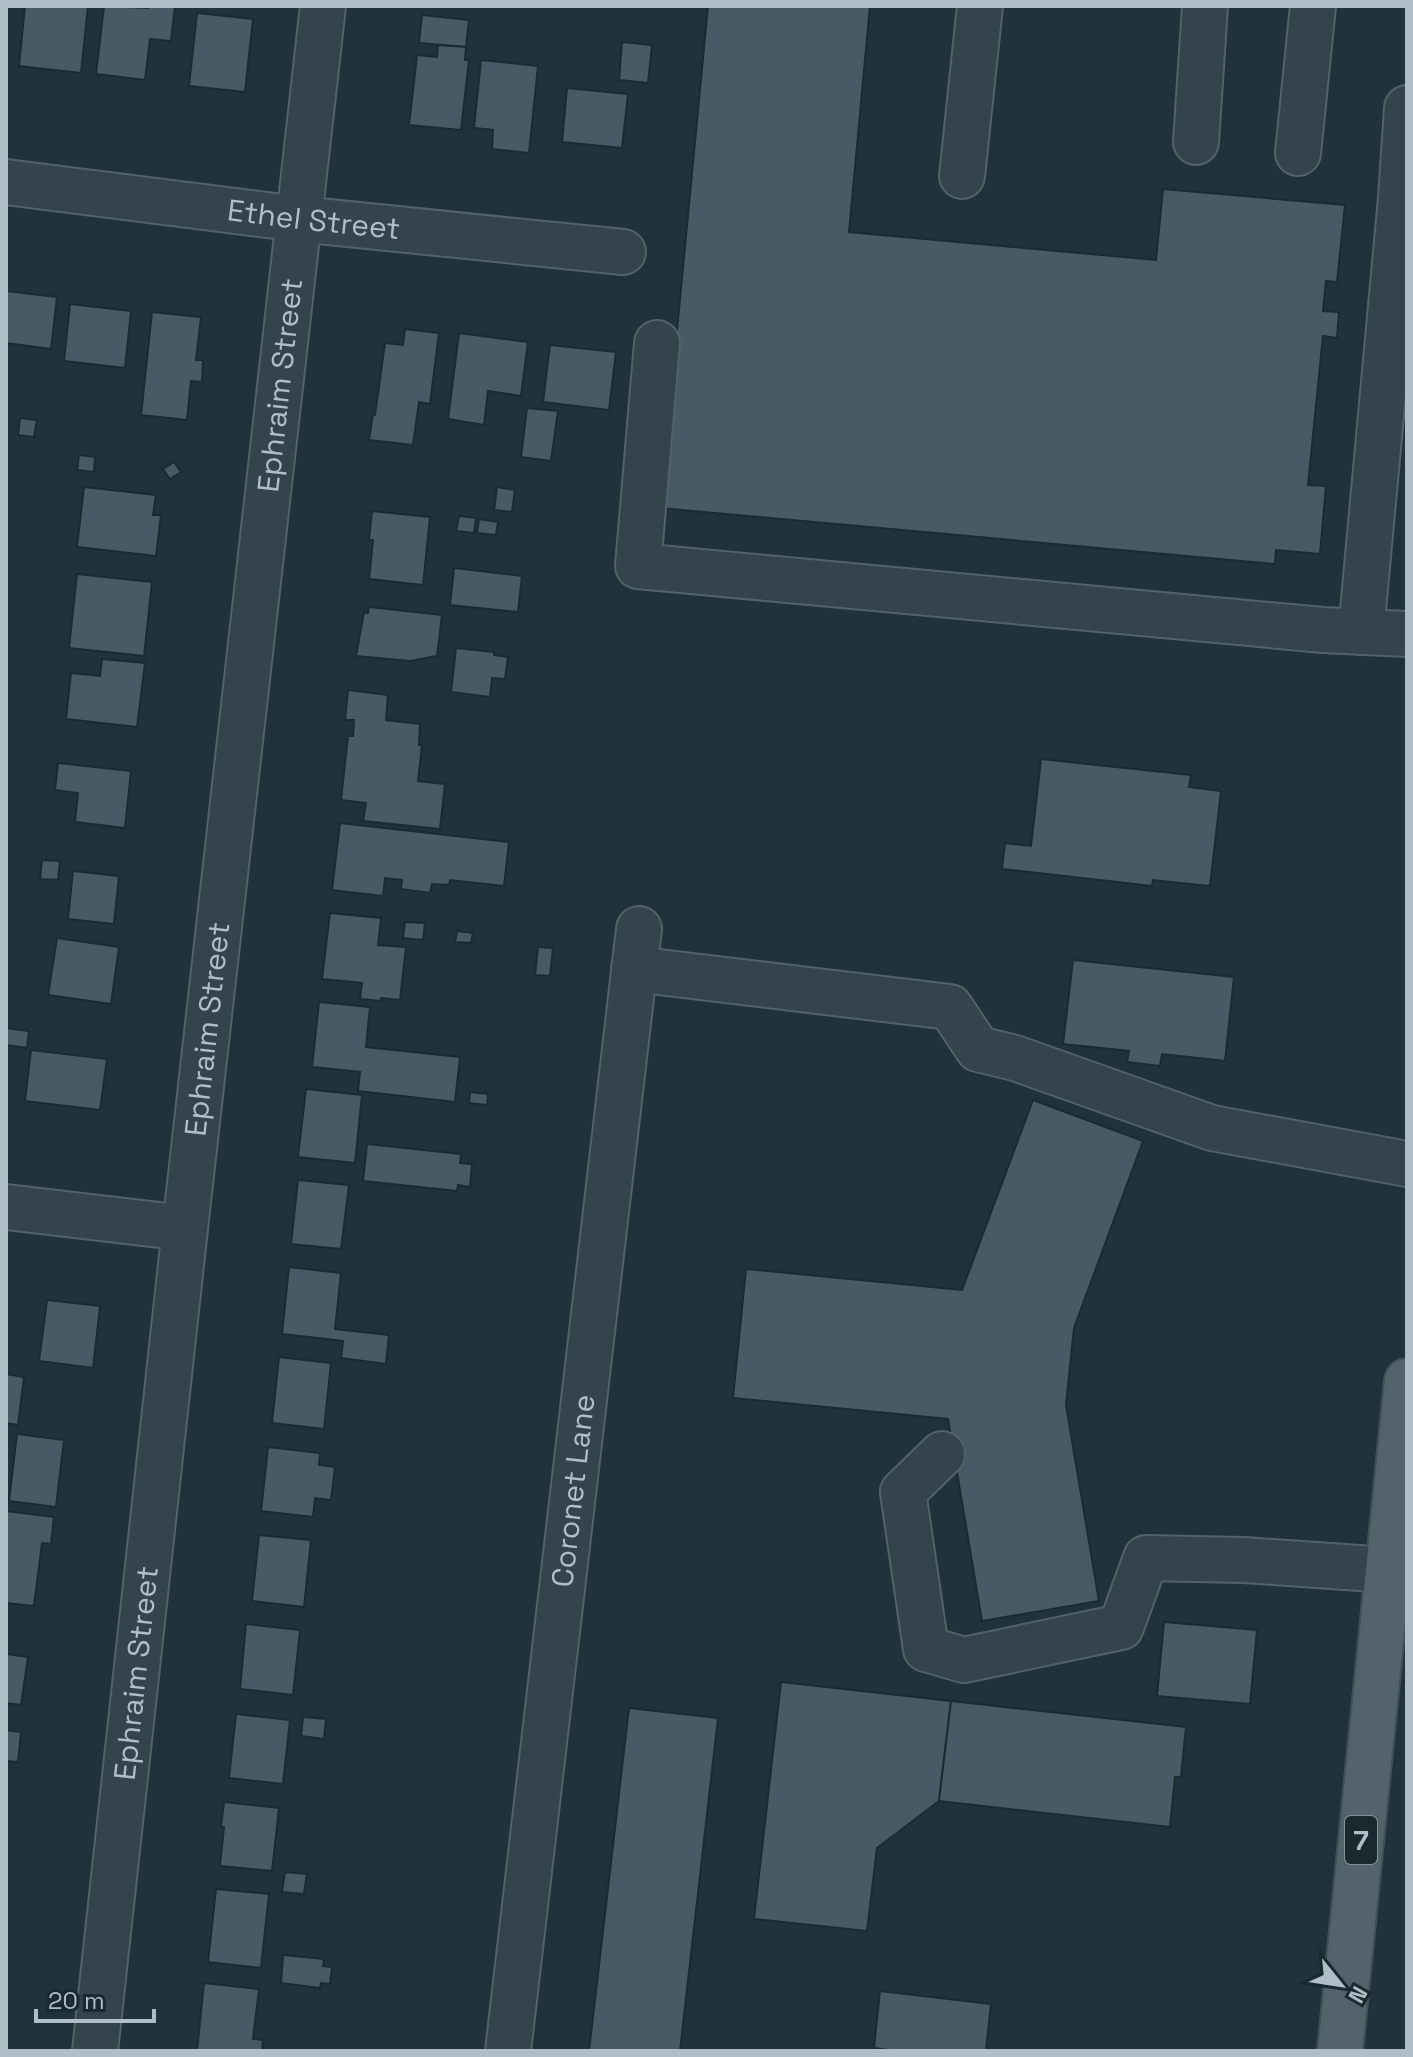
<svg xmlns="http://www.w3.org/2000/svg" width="1413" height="2057" font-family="'Space Grotesk',sans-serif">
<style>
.building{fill:#465b65;stroke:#1b2b32;stroke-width:2}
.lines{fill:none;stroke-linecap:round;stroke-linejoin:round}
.minor-casing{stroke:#526269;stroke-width:48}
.major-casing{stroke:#405058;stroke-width:48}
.minor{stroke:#34444c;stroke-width:44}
.major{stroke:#52636c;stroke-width:44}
.labels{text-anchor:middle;stroke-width:7;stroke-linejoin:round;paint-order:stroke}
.shield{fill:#192930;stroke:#82929a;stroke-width:2}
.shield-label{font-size:28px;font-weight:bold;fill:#afbfc8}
.street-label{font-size:30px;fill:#afbfc8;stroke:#192930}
</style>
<rect width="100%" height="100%" fill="#20333c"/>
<g class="building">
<path d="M25 6H88L81 73 19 66Z"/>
<path d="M104 6 148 8V6H175L171 41 150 39 145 80 96 74Z"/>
<path d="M708 6H870L849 232 1156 260 1163 189 1345 205 1337 282 1326 281 1323 311 1339 312 1337 338 1323 336 1308 485 1326 486 1320 554 1276 550 1275 564 660 508Z"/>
<path d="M197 13 253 19 245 92 189 86Z"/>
<path d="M422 15 469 20 466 47 419 43Z"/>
<path d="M622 42 652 45 648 83 619 80Z"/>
<path d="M438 45 466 47 465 60H469L461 130 409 125 417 55 437 57Z"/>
<path d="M481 60 538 66 529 153 492 149 493 130 474 128Z"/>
<path d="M567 88 628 94 622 148 562 142Z"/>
<path d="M6 291 57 297 51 349 6 343Z"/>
<path d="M70 304 131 311 125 368 64 361Z"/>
<path d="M152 312 201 317 196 360H203L202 382 191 381 187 420 141 415Z"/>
<path d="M405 329 439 333 430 404 419 402 413 445 369 440 373 414 375 415 385 343 403 345Z"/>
<path d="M459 333 528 342 521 396 488 391 484 425 448 419Z"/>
<path d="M550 345 616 352 609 410 543 402Z"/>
<path d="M527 408 558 411 551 461 521 457Z"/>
<path d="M20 418 37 420 34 437 18 435Z"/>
<path d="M79 455 95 457 94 472 77 470Z"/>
<path d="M174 462 181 472 170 479 163 469Z"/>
<path d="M84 487 156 495 153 515H161L156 556 77 547Z"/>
<path d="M497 487 515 490 512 512 494 510Z"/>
<path d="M372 511 430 517 423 585 369 579 373 540H369Z"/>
<path d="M459 516 476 518 474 533 456 531Z"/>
<path d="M479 519 498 522 496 535 477 533Z"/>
<path d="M454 568 522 576 518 612 450 605Z"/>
<path d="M77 574 152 582 144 656 69 648Z"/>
<path d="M369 607 442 615 437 656 410 661 356 656 364 612 368 613Z"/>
<path d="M456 648 494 652V655L508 657 505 679 492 678 490 697 451 692Z"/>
<path d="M102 659 145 663 137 727 66 719 71 673 100 676Z"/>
<path d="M348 690 388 695 386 720 420 724 419 745H422L418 781 445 784 440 829 363 821 366 803 341 800 348 736H353L354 720H345Z"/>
<path d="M1041 759 1191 775 1189 787 1221 791 1210 886 1153 880 1152 886 1002 869 1005 843 1031 846Z"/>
<path d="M58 763 131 771 125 828 75 822 78 793 55 790Z"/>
<path d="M340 823 509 842 504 886 450 880 449 885 432 884 430 893 401 889 402 880 385 878 383 896 332 890Z"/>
<path d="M42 860 60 861 58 880 40 879Z"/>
<path d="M73 871 119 876 114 924 68 919Z"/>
<path d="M330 913 381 918 378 945 406 947 400 1000 381 998 380 1001 360 999 362 983 322 979Z"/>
<path d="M405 922 425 923 423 940 403 938Z"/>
<path d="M457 931 473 933 471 943 455 942Z"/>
<path d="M57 938 119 947 111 1004 48 995Z"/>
<path d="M538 947 553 948 550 976 535 975Z"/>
<path d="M1073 960 1234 977 1225 1061 1162 1054 1160 1066 1127 1062 1129 1051 1063 1044Z"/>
<path d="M319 1002 370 1007 366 1047 460 1057 455 1102 358 1091 360 1072 312 1067Z"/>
<path d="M6 1028 29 1031 27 1048 6 1045Z"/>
<path d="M31 1050 107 1059 100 1110 25 1101Z"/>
<path d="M306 1089 362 1095 355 1163 298 1157Z"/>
<path d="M470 1092 488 1094 487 1105 469 1103Z"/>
<path d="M1033 1100 1143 1141 1074 1328 1066 1405 1099 1601 982 1621 948 1419 733 1398 746 1269 962 1290Z"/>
<path d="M367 1144 461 1154 460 1163 472 1164 470 1187 458 1185 457 1191 363 1181Z"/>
<path d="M298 1180 349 1185 341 1249 291 1244Z"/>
<path d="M289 1267 341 1273 335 1329 389 1335 386 1364 341 1358 343 1341 282 1334Z"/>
<path d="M47 1300 100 1306 93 1368 39 1361Z"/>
<path d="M279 1357 331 1363 324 1429 272 1423Z"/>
<path d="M6 1374 24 1377 18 1425 6 1423Z"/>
<path d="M17 1434 64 1440 56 1507 9 1501Z"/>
<path d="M268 1447 320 1453 319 1465 335 1467 331 1500 315 1498 313 1517 261 1511Z"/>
<path d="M6 1511 54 1517 51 1544 42 1543 34 1606 6 1603Z"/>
<path d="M259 1535 311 1540 304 1607 252 1601Z"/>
<path d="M1164 1622 1257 1630 1250 1704 1157 1696Z"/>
<path d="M246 1624 300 1630 293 1695 240 1689Z"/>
<path d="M6 1654 28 1657 21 1705 6 1703Z"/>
<path d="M781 1682 951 1701 939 1801 877 1848 867 1931 754 1919Z"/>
<path d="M951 1701 1186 1727 1181 1777H1175L1170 1827 939 1801Z"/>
<path d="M629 1708 718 1718 680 2051H589Z"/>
<path d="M236 1714 290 1720 283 1784 229 1778Z"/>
<path d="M303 1717 326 1719 324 1739 301 1736Z"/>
<path d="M6 1730 21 1732 18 1762 7 1761V1777Z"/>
<path d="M224 1802 279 1808 272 1871 220 1866 224 1827H221Z"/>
<path d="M285 1872 307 1874 304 1894 282 1892Z"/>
<path d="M216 1889 269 1894 261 1968 208 1962Z"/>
<path d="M283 1955 324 1959 323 1966 332 1967 330 1984 321 1983 320 1988 281 1983Z"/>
<path d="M204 1983 259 1989 253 2039 263 2040 262 2051H197Z"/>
<path d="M880 1991 991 2004 986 2051H896L874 2048Z"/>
</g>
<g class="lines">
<defs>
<g id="minor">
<path d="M1196 142 1205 6"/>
<path d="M1298 153 1313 6"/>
<path d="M962 176 980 6"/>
<path id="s1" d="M6 182 299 219 623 252"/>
<path d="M657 343 638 566 1323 630 1407 634"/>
<path d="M1361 632 1401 198 1407 108"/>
<path d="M634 969 950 1007 978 1049 1015 1058 1212 1128 1407 1164"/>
<path d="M6 1207 185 1228"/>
<path d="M942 1454 903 1492 926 1649 964 1660 1121 1627 1146 1558 1244 1560 1388 1570"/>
<path id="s2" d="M95 2051 185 1228 323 6"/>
<path id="s3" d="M508 2051 639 929"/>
</g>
<path id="major" d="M1340 2051 1407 1381"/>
</defs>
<use href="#minor" class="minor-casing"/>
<use href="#major" class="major-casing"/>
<use href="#minor" class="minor"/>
<use href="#major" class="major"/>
</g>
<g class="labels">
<rect class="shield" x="1345" y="1816" width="32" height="48" rx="6"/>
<g class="shield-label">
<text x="1361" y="1850">7</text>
</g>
<g class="street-label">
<text dy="10" stroke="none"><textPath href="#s1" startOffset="310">Ethel Street</textPath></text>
<text dy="10" stroke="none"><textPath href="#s2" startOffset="1676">Ephraim Street</textPath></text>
<text dy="10" stroke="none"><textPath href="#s2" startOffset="1028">Ephraim Street</textPath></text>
<text dy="10" stroke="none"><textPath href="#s3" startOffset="564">Coronet Lane</textPath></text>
<text dy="10" stroke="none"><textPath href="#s2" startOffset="380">Ephraim Street</textPath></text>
</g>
</g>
<rect width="1413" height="2057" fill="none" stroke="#afbfc8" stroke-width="16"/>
<g transform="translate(1341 1985) rotate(120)" stroke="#192930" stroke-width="6" paint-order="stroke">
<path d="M0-6L14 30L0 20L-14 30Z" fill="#afbfc8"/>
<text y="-12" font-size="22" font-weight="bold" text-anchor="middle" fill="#afbfc8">N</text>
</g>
<path d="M36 2009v12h118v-12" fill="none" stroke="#afbfc8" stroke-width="4"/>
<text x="48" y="2009" font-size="24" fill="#afbfc8" stroke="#192930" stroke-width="6" paint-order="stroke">20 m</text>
</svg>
